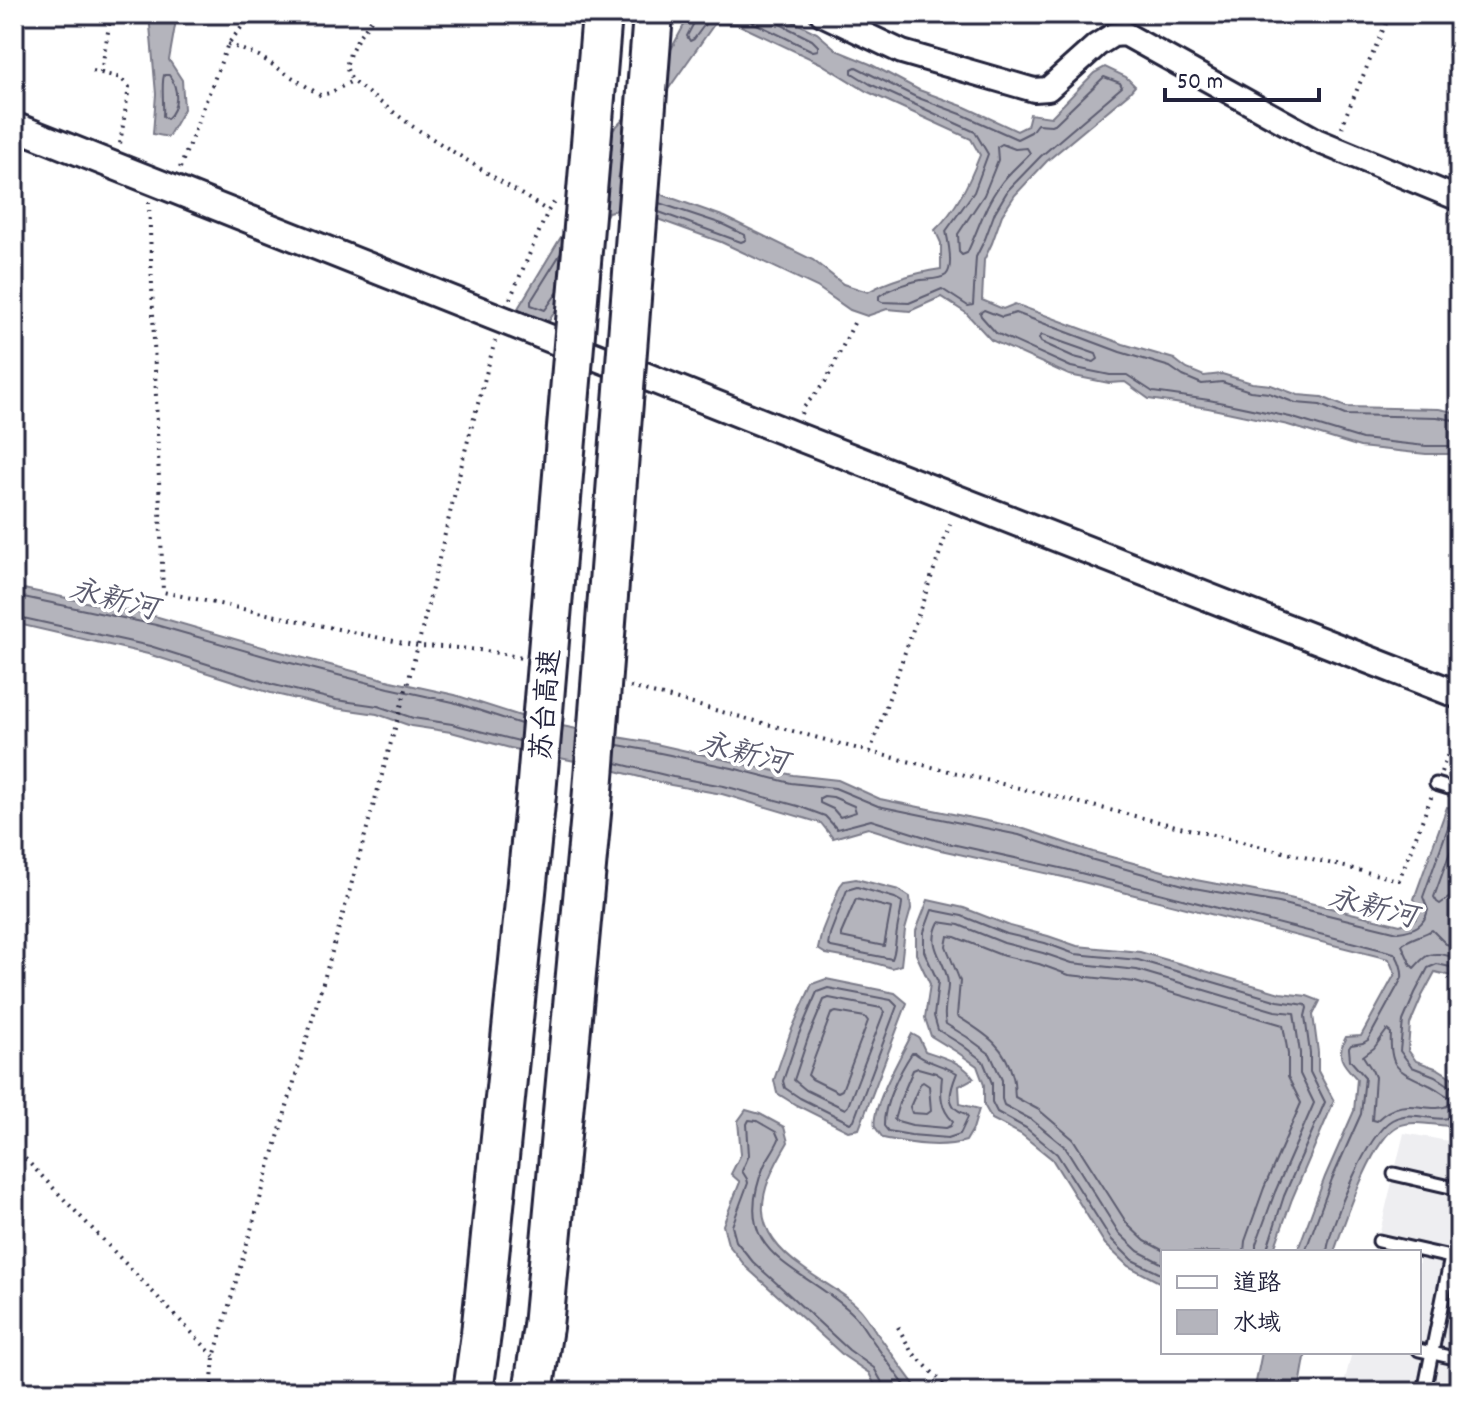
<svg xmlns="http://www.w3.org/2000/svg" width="1473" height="1406" font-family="Dekko,'LXGW WenKai TC',sans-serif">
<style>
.built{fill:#eeeef1}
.water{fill:#b4b4bc;stroke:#7a7a88;stroke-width:2;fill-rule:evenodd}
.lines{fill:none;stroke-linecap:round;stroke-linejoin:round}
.shore{stroke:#5c5c6f;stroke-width:2}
.service-casing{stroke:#22223b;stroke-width:17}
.minor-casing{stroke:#22223b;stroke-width:28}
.tertiary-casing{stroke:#22223b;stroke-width:32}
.motorway-casing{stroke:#22223b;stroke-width:44}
.path{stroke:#22223b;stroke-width:4;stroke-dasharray:2 6;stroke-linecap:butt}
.service{stroke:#fff;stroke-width:11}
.minor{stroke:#fff;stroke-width:22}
.tertiary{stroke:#fff;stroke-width:26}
.motorway{stroke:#fff;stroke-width:38}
.motorway-bridge-casing{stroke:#22223b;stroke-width:44;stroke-linecap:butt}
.motorway-bridge{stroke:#fff;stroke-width:38}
.labels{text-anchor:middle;stroke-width:7;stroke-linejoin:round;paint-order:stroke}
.street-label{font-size:28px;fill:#22223b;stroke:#fff}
.water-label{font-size:30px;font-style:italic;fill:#5c5c6f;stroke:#fff}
</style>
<rect width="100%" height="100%" fill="#fff"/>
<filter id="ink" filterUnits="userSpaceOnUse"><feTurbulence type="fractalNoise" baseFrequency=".0125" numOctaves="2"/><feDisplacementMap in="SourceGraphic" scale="16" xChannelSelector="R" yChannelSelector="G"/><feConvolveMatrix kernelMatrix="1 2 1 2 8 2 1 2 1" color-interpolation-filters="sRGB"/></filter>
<g filter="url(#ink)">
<path class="built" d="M1404 1133 1459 1143V1392H1342L1352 1352H1419V1252H1375Z"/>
<g class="water">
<path d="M149 14H175V26L169 60 182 80 184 109 168 137 153 134 156 94Z"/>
<path d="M690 14H778L817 33 838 51 870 64 919 90 965 107 1017 131 1027 126 1030 114 1051 117 1094 73 1105 67 1126 77 1135 86 1129 93 1047 161 1015 195 1002 215 992 243 984 260 982 300 1003 309 1015 304 1123 344 1174 359 1187 369 1204 376 1222 374 1252 383 1271 385 1298 395 1322 397 1346 407 1439 409 1459 413V454H1426L1360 447 1288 425 1208 408 1149 399 1125 382 1109 383 1069 375 991 340 966 313 941 297 910 311 887 309 867 316 850 310 817 287 721 242 627 208 608 212C590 250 571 286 549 321L517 310 561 237 587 204 611 151 609 134 639 103 660 70ZM715 23 737 24 820 63 866 91 971 139 980 155C969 183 957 209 935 230L941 243V269C915 273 891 279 868 292L843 284 813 260 725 217 618 179 626 153 641 120 667 91Z"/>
<path d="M14 587 158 617 273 650 391 681 455 695 533 720 611 736 647 742 793 775 838 780 880 799 1021 828 1093 852 1196 880 1281 896 1400 925 1416 919 1420 910 1414 899 1447 807 1459 809V911L1450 922 1459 933V978L1435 972 1422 996 1410 1024 1408 1050 1416 1061 1438 1069 1459 1082V1115L1454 1126C1436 1126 1415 1119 1398 1126 1372 1138 1344 1224 1334 1252H1297L1325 1177 1354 1111 1357 1079C1343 1064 1335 1057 1346 1037L1361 1036 1395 974 1389 959 1063 877 936 849 868 828 833 838 821 823 722 794 671 785 585 763 510 748 451 732 411 726 377 714 335 708 271 693 148 654 14 623Z"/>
<path d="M856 879 899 890 910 897 911 909 905 930 901 965 892 968 871 962 826 954 818 949 822 931 840 886 844 881Z"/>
<path d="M928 900 964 908 1010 926 1048 936 1077 946 1140 952 1280 993 1307 996 1320 1001 1313 1015 1318 1052V1071L1334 1101 1292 1199 1273 1252H1163V1284L1128 1266 1105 1244 1052 1159 1021 1134 992 1119 984 1105V1085L977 1066 957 1052 931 1036 925 1018 930 984 916 954V931Z"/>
<path d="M826 979 895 993 907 1003 859 1129 848 1131 796 1105 777 1093 774 1080 791 1031 812 984Z"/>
<path d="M912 1034 919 1038 925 1051C943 1057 962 1062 974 1078L959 1086 960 1104 979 1109 973 1129 966 1141C939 1149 910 1143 883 1138 882 1137 876 1128 875 1127 870 1109 903 1052 912 1034Z"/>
<path d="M746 1110 760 1114 784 1127 788 1142C757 1194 747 1229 803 1268 821 1282 842 1291 858 1307 865 1314 871 1324 876 1332 891 1352 905 1373 920 1392H878L869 1373 844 1356 777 1295 747 1268 728 1244 723 1225 740 1182 731 1174 741 1154 738 1121Z"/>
<path d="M1262 1352H1306L1299 1392H1254Z"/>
</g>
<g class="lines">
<g class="shore">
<path d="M696 14V19L687 36 690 41 694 39 711 16H740L813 51 818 50V46L812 40 780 24 777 14"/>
<path d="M856 67 916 97 961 114 1017 139 1031 132 1037 124 1051 125 1056 123 1104 77 1120 83 1122 87 1041 156 1008 190 995 212 985 239 976 257 973 305 968 306 942 289 909 303 882 302 879 300V296C890 288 907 283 921 280 928 279 940 280 946 275 954 268 948 240 946 231L974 192 988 154 975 132 870 84 852 73V69Z"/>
<path d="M164 75H169C179 89 179 108 167 119L163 116C164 104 161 85 164 75Z"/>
<path d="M1002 144 1015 149 1027 148 1030 153C1020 164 1008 173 1000 185 984 206 978 231 967 253L962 255 959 252 958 234 984 195 998 160 997 147Z"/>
<path d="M659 212 741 242 746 240 745 235 722 224 659 203"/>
<path d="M557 293 545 310 531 305V301L561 253"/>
<path d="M1042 335 1096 354 1098 359 1094 362 1074 357 1041 342 1039 338Z"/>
<path d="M1459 421 1437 417 1345 415 1320 405 1296 403 1269 393 1250 391 1222 382 1202 384 1183 376 1170 367 1120 352 1016 313 1002 317 984 310 980 313 981 316 996 333 1071 367 1110 375H1127L1153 392 1209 400 1290 417 1362 439 1426 446H1459"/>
<path d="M14 595 156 625 271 658 389 688 453 702 521 724"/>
<path d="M14 616 150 646 274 685 336 700 378 706 413 718 452 724 519 741"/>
<path d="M618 745 646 750 732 768 791 783 835 788 878 806 1019 835 1090 859 1194 888 1279 903 1398 932C1414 930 1424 926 1428 910L1423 897 1451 819 1459 816"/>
<path d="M616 763 673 777 724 786 798 806 825 816 837 829 871 820 938 841 1065 869 1394 953C1399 958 1403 970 1402 978L1368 1040 1363 1043 1351 1045 1349 1048 1350 1060 1365 1077 1361 1114 1332 1179 1305 1252"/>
<path d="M824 796 833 797 854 806 856 812 840 817 833 809 820 803V798Z"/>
<path d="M1459 827 1434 897 1437 902 1440 904 1450 897 1459 896"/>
<path d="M857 887 895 898 902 902C902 912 898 920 897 931 895 941 896 950 892 959L831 947 828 945 830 934 847 890Z"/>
<path d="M856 899 891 908 884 946 841 937V934Z"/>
<path d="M1459 947 1446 944 1432 930C1424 935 1407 939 1402 945L1411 965 1414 968C1417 965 1420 961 1424 958 1434 950 1448 956 1459 959"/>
<path d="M1459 969 1437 964 1428 968 1415 993 1403 1021 1400 1051 1412 1067 1435 1076 1453 1088H1459"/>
<path d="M828 988 891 1000 897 1006 854 1120 850 1123 800 1098 785 1088 783 1081 799 1034 817 992Z"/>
<path d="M829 998 881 1008 884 1012 848 1106 845 1109 806 1090 794 1080 808 1038 824 1000Z"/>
<path d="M836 1012 865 1017 868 1021 842 1090 838 1092 812 1079 808 1075 831 1014Z"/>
<path d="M1387 1030 1391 1033C1389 1070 1398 1070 1429 1085 1436 1088 1443 1094 1451 1098L1453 1101 1452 1104C1427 1117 1407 1091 1376 1121L1372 1120 1375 1077 1372 1070 1363 1056 1374 1048Z"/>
<path d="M912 1053H915C924 1062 944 1065 957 1073 951 1088 943 1107 966 1114L968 1117 960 1134 948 1138 911 1135 888 1131 884 1126C883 1104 900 1071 912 1053Z"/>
<path d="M918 1068 936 1073 942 1077C940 1094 940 1109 953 1121L951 1126 946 1128 912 1125 894 1120 899 1103 913 1070Z"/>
<path d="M923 1082 929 1086 931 1111 927 1114 912 1113 910 1107 920 1084Z"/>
<path d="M1166 1252 1145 1241 1128 1225 1073 1139 1039 1110 1015 1097C1014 1090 1015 1083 1013 1077 1005 1044 983 1033 957 1016L960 981 946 946 948 936 955 937 1001 955 1039 964 1069 975 1135 982 1283 1025 1288 1054V1077L1301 1103 1264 1188 1245 1241 1244 1252"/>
<path d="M1327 1252C1330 1224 1367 1134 1392 1120 1412 1109 1432 1122 1448 1118 1452 1117 1455 1115 1459 1114"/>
<path d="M1163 1264 1138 1251 1119 1233 1065 1147 1032 1120 1004 1105 1002 1099V1080L990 1054 967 1037 946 1024C942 1010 948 998 948 984 947 959 925 949 939 922L959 925 1004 943 1043 953 1072 963 1137 970 1275 1011 1294 1013 1300 1053V1074L1314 1103 1275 1192 1256 1244V1252"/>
<path d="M1163 1275 1132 1260 1111 1239 1057 1154 1026 1128 997 1112 992 1102V1083L983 1061 962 1045 938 1030 934 1016 938 982 924 951V932L932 910 962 916 1007 934 1045 943 1075 954 1138 960 1278 1001 1306 1005 1307 1008 1305 1016 1310 1053V1072L1325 1102 1284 1196 1266 1252"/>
<path d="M884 1392V1386L874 1368 849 1350 783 1289 753 1262 736 1241 732 1226 748 1183 747 1179 742 1171 749 1155 747 1124 749 1120 757 1121 776 1132 779 1139C775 1149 768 1157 764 1166 727 1256 801 1265 851 1312 859 1319 864 1329 870 1337 883 1355 896 1374 910 1392"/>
</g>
<defs>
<g id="service">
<path d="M1436 784 1459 791"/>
<path d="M1394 1174 1459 1189"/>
<path d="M1379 1241 1459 1259"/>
<path d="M1419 1350 1459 1359"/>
<path d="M1424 1392 1451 1257"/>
</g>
<path id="minor" d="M822 14 902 52 1034 90 1048 89 1097 45 1113 35 1125 34 1318 141 1459 199"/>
<path id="tertiary" d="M14 126 791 434 1459 695"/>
<g id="motorway">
<path d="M473 1392 481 1334 536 794"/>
<path d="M533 1392 543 1327"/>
</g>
</defs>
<use href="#service" class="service-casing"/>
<use href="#minor" class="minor-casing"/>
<use href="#tertiary" class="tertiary-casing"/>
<use href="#motorway" class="motorway-casing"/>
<g class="path">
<path d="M376 14 359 36 350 53 346 67 352 81 412 126 548 211"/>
<path d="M228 44 259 56 320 95 330 93 352 81"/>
<path d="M93 71 121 78 129 87 120 144"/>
<path d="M101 73 111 14"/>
<path d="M1342 128 1346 115 1390 14"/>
<path d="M180 168 228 44 252 14"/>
<path d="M149 202 163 592 418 646C453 647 486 649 521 658"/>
<path d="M510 299 548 211 557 198"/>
<path d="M801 414 804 407 826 381 854 323"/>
<path d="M630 687 870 752 1399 880 1432 795"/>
<path d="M870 752 951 521"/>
<path d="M1441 772 1459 725"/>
<path d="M14 1147 214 1356"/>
<path d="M898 1327 911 1351 939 1379 949 1392"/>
<path d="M211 1392 214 1357 345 907 418 646 464 455 495 341"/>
</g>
<use href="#service" class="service"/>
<use href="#minor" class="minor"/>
<use href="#tertiary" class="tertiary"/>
<use href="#motorway" class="motorway"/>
<defs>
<g id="motorway-bridge">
<path d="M536 794 602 14"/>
<path d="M543 1327 592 803 653 14"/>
</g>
</defs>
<use href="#motorway-bridge" class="motorway-bridge-casing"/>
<use href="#motorway-bridge" class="motorway-bridge"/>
</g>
</g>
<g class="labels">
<g class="street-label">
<text transform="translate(544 704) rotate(-85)" y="10">苏台高速</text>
</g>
<g class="water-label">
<text transform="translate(114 598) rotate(14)" y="10">永新河</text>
<text transform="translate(744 752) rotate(14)" y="10">永新河</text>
<text transform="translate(1373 906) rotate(14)" y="10">永新河</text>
</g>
</g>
<rect width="1473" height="1406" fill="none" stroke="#fff" stroke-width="48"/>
<rect x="24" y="24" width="1425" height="1358" fill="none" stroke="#22223b" stroke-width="3" filter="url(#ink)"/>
<rect x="1161" y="1250" width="260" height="104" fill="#ffffff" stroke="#a7a7b1" stroke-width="2"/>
<rect x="1177" y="1276" width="40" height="12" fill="#ffffff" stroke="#a7a7b1" stroke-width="2"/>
<text x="1233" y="1290" font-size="24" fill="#22223b">道路</text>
<rect x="1177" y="1310" width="40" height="24" fill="#b4b4bc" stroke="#a7a7b1" stroke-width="2"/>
<text x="1233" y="1330" font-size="24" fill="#22223b">水域</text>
<path d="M1165 88v12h154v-12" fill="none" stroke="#22223b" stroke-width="4"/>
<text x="1177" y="88" font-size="24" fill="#22223b" stroke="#ffffff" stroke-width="6" paint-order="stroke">50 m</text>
</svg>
